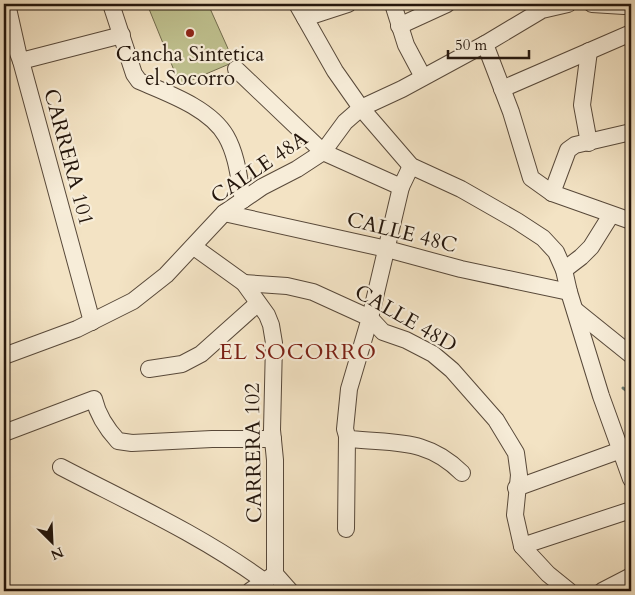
<svg xmlns="http://www.w3.org/2000/svg" width="635" height="595" font-family="Cardo,serif">
<style>
.pitch{fill:#c0c290;stroke:#726c4e}
.lines{fill:none;stroke-linecap:round;stroke-linejoin:round}
.stream{stroke:#6c7b6e;stroke-width:3}
.minor-casing{stroke:#58493a;stroke-width:18}
.minor{stroke:#f7edd9;stroke-width:16}
.poi-dot{fill:#8f2418;stroke:#f7edd9;stroke-width:2}
.labels{text-anchor:middle;stroke-width:4.5;stroke-linejoin:round;paint-order:stroke}
.poi-label{font-size:21px;fill:#24160c;stroke:#f7edd9}
.street-label{font-size:21px;fill:#24160c;stroke:#f7edd9}
.neighbourhood-label{font-size:22px;letter-spacing:1px;fill:#7a1f14;stroke:#f7edd9}
</style>
<rect width="100%" height="100%" fill="#f3e3c4"/>
<filter id="stains"><feTurbulence type="fractalNoise" baseFrequency=".004" numOctaves="4"/><feColorMatrix values="0 0 0 0 .2 0 0 0 0 .09 0 0 0 0 .02 0 0 0 .5 -.17"/></filter>
<radialGradient id="worn" r=".72"><stop offset=".6" stop-color="#630" stop-opacity="0"/><stop offset="1" stop-color="#630" stop-opacity=".3"/></radialGradient>
<path class="pitch" d="M147 4H208L234 62 180 85Z"/>
<g class="lines">
<path class="stream" d="M623 388 631 394"/>
<defs>
<g id="minor">
<path d="M7 4 18 53 21 61 92 322"/>
<path d="M111 4 134 74 139 81C167 93 210 108 226 136 237 155 239 179 243 200"/>
<path d="M297 4 335 71 361 108 411 166 461 189 517 221 543 238 556 252 564 270 569 292 601 396 631 479"/>
<path d="M393 4 406 45 423 77"/>
<path d="M592 4 624 6 627 4"/>
<path d="M305 18 348 4"/>
<path d="M399 26 447 4"/>
<path d="M485 44 511 112 531 178 552 193 631 221"/>
<path d="M589 51 582 105 589 143"/>
<path d="M21 61 122 35"/>
<path d="M236 69 323 152 401 187"/>
<path d="M502 89 631 33"/>
<path d="M411 166 401 187 370 318 349 389 345 429 347 436 351 439C396 444 427 438 462 473"/>
<path d="M552 193 568 150 575 145 631 132"/>
<path d="M224 213 387 249 461 269 569 292"/>
<path d="M194 247 244 283 267 315 271 325 274 343 272 430 275 460V574L250 591"/>
<path d="M564 270 581 257 591 247 611 215"/>
<path d="M244 283 287 286 313 292 370 318 383 332 406 340 433 354 452 370 496 420 516 453 519 475 515 515 522 546 548 574 569 591"/>
<path d="M575 310 631 355"/>
<path d="M4 356 77 329 133 301 166 275 224 213 262 187 297 169 323 152 345 122 361 108 402 89 485 44 542 10 568 4"/>
<path d="M149 369 182 364 201 354 257 304"/>
<path d="M4 433 94 399C98 416 106 428 118 441L132 443 212 439H273"/>
<path d="M61 467C130 503 201 535 264 581"/>
<path d="M516 488 621 450"/>
<path d="M346 529 347 436"/>
<path d="M522 546 631 510"/>
<path d="M275 574 290 591"/>
<path d="M602 591 631 576"/>
</g>
</defs>
<use href="#minor" class="minor-casing"/>
<use href="#minor" class="minor"/>
</g>
<circle class="poi-dot" cx="190" cy="33" r="5"/>
<g class="labels">
<g class="poi-label">
<text x="190" y="61">Cancha Sintetica<tspan x="190" dy="24">el Socorro</tspan></text>
</g>
<g class="street-label">
<text transform="translate(69 157) rotate(75)" y="7">CARRERA 101</text>
<text transform="translate(259 167) rotate(-34)" y="7">CALLE 48A</text>
<text transform="translate(402 232) rotate(14)" y="7">CALLE 48C</text>
<text transform="translate(406 318) rotate(30)" y="7">CALLE 48D</text>
<text transform="translate(253 453) rotate(-91)" y="7">CARRERA 102</text>
</g>
<g class="neighbourhood-label">
<text x="298" y="359">EL SOCORRO</text>
</g>
</g>
<rect width="635" height="595" fill="none" stroke="#f3e3c4" stroke-width="20"/>
<rect x="5" y="5" width="625" height="585" fill="none" stroke="#24160c" stroke-width="2.5"/>
<rect x="10" y="10" width="615" height="575" fill="none" stroke="#24160c"/>
<g transform="translate(52 542) rotate(156)" stroke="#f7edd9" stroke-width="4" paint-order="stroke">
<path d="M0-4L9 19L0 12L-9 19Z" fill="#24160c"/>
<text y="-8" font-size="14" font-weight="bold" text-anchor="middle" fill="#24160c">N</text>
</g>
<path d="M448 50v8h81v-8" fill="none" stroke="#24160c" stroke-width="2.5"/>
<text x="455" y="50" font-size="15" fill="#24160c" stroke="#f7edd9" stroke-width="4" paint-order="stroke">50 m</text>
<rect width="100%" height="100%" filter="url(#stains)"/>
<rect width="100%" height="100%" fill="url(#worn)"/>
</svg>
